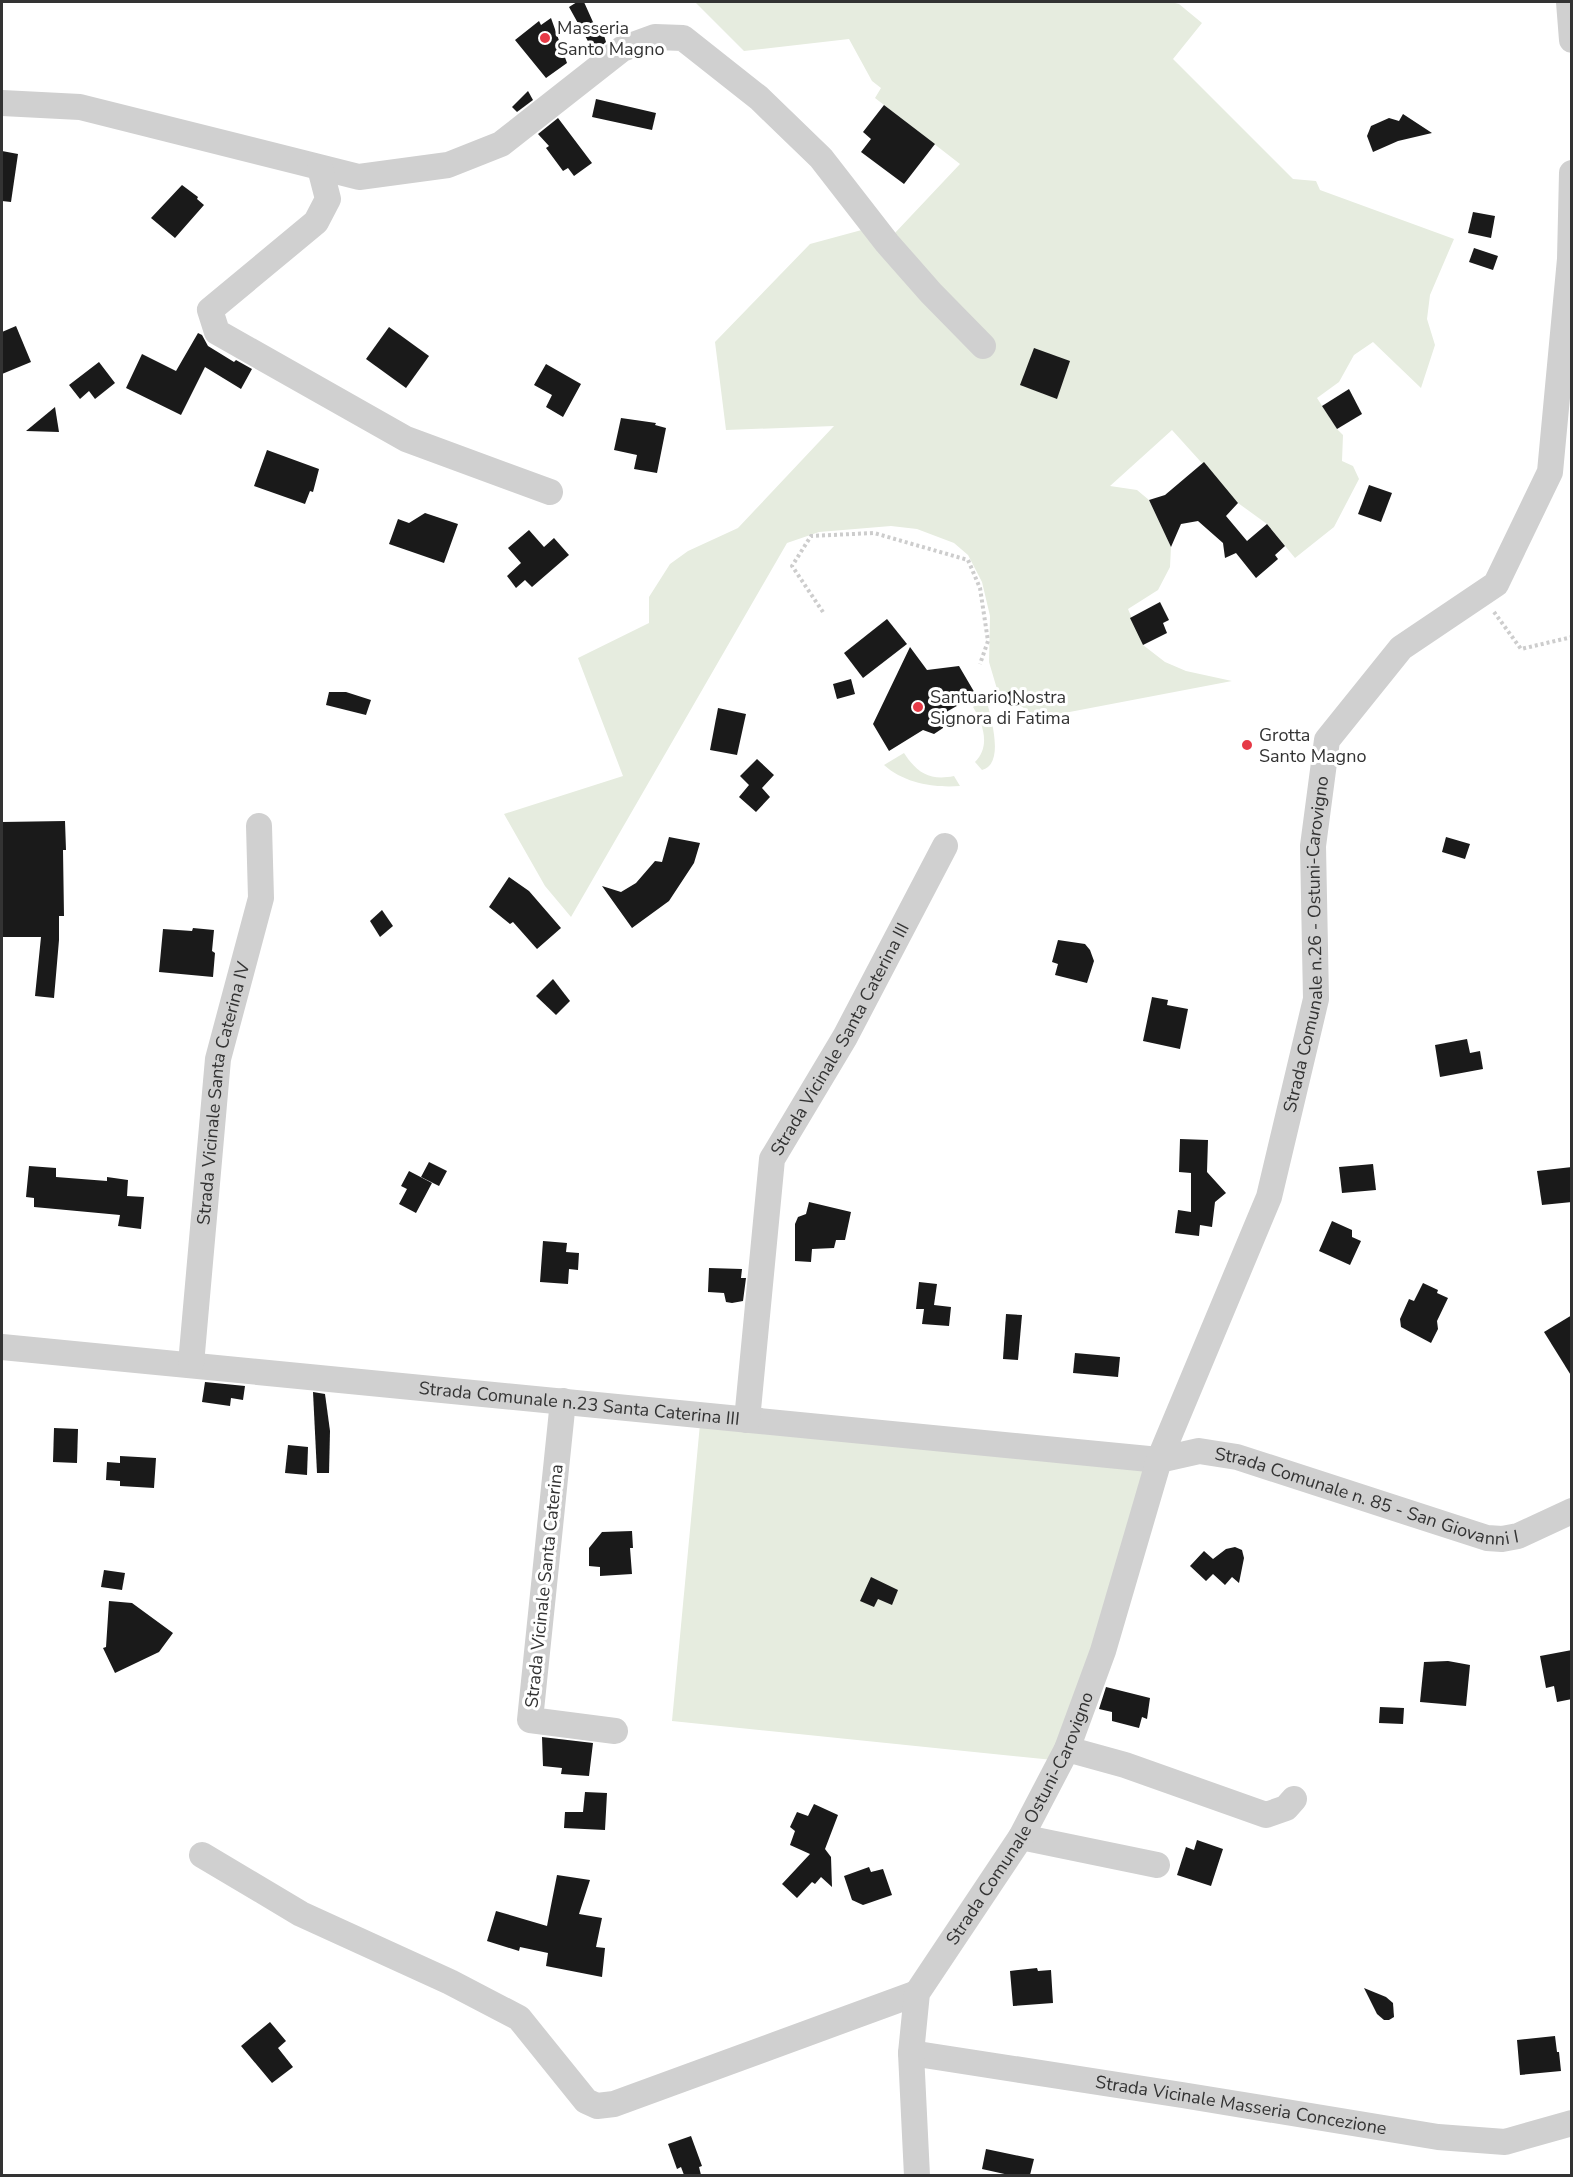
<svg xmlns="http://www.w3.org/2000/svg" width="1573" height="2177" font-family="'Nunito Sans',sans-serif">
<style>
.green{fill:#e6ecdf}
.building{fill:#1a1a1a}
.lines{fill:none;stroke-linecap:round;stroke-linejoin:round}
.path{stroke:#cdcdcd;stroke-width:4;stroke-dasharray:3 3;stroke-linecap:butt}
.minor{stroke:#d0d0d0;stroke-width:26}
.poi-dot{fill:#e63946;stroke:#fff;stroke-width:2}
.labels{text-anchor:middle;stroke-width:6;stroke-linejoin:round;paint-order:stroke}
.poi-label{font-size:18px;fill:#333;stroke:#fff;text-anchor:start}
.street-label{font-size:18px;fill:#333;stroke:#fff}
</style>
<rect width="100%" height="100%" fill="#fff"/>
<g class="green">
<path d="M695 2H1171L1179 4 1202 23 1173 59 1293 179 1316 181 1320 190 1454 239 1430 295 1427 319 1435 345 1421 388 1373 342 1354 355 1339 382 1317 398 1337 429 1343 435 1342 461 1353 466 1359 479 1334 527 1295 558 1267 524 1238 503 1172 430 1110 486 1137 490 1149 500 1171 547 1170 567 1158 590 1128 609 1143 645 1165 662 1186 671 1232 681 1038 718 997 689 989 662 990 616 982 582 968 555 954 543 917 529 891 526 819 532 787 543 571 917 545 886 504 814 623 776 578 658 649 623V597L670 564 688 551 738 528 834 426 726 430 715 342 810 244 869 228 894 234 960 164 875 98 881 88 872 81 849 39 744 51Z"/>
<path d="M986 698C990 715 1006 764 982 770L975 762C991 746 983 724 973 707Z"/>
<path d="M904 753C917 773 930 781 954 776L960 786C933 788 904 783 884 765Z"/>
<path d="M700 1424 1159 1460 1053 1760 672 1721Z"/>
</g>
<g class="building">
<path d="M577 2H584L597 31 602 29 606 42 594 52 569 7Z"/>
<path d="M551 18 567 63 546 78 515 40 539 21 541 25Z"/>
<path d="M528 91 533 100 517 112 512 107Z"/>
<path d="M596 99 656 113 652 130 592 117Z"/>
<path d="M884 105 935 144 904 184 861 152 871 139 863 132Z"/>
<path d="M1403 114 1432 133 1398 141 1373 152 1367 136 1371 126 1389 118 1399 121Z"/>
<path d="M558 118 592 163 574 176 568 168 563 171 546 148 549 146 538 134Z"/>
<path d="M2 151 18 154 11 202 2 201Z"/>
<path d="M182 185 198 197 197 199 204 205 175 238 151 218Z"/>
<path d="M1473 212 1495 216 1491 238 1468 233Z"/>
<path d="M1474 248 1498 256 1493 270 1469 262Z"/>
<path d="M16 326 31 362 2 374V332Z"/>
<path d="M389 327 429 356 406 388 366 359Z"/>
<path d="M198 333 202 335 208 346 234 362 236 360 252 369 241 389 205 367 181 415 126 388 142 354 176 371Z"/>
<path d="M1034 348 1070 361 1057 399 1020 385Z"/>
<path d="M99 362 115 383 95 399 89 391 80 399 69 385Z"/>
<path d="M546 364 581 384 563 417 546 407 552 395 534 385Z"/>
<path d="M1349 389 1362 414 1337 429 1322 406Z"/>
<path d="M55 407 59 432 26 431Z"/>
<path d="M621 418 656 423 655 425 666 428 657 473 634 469 637 455 614 450Z"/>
<path d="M267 450 319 469 313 492 310 491 305 504 254 486Z"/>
<path d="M1204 462 1238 503 1226 516 1247 541 1267 524 1285 546 1275 555 1278 559 1256 578 1236 553 1225 558 1223 543 1198 521 1181 524 1171 547 1149 500 1165 495Z"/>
<path d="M1369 485 1392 493 1381 522 1358 514Z"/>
<path d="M425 513 458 524 444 563 389 544 398 519 409 523Z"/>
<path d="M529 530 544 547 554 538 569 555 532 587 525 580 516 588 507 576 521 563 508 548Z"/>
<path d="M1160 602 1169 620 1163 623 1167 633 1143 645 1130 618Z"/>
<path d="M887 619 907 644 863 678 844 653Z"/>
<path d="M910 647 927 670 959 666 976 695 941 715 943 728 934 734 923 730 889 751 873 724Z"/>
<path d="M851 679 855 694 837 699 833 684Z"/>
<circle cx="1014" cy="698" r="8"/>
<path d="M329 692H346L371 700 366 715 326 705Z"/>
<path d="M718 708 746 714 737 755 710 750Z"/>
<path d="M757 759 774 775 762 788 770 797 756 812 739 797 749 785 740 776Z"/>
<path d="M65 821 66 850H63L64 916H59V940L54 998 35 996 41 937H2V822Z"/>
<path d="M669 837 700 843 694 863 669 901 632 928 602 886 621 892 636 883 655 861 662 862Z"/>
<path d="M1446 837 1470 844 1465 859 1442 852Z"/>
<path d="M509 877 529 891 561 928 537 949 513 922 510 924 489 907Z"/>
<path d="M382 910 393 926 380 937 370 921Z"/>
<path d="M193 928 214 930 212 951 215 953 213 977 159 972 163 929 192 931Z"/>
<path d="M1058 940 1085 944 1090 950 1094 961 1087 983 1055 975 1058 964 1052 962Z"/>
<path d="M553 979 570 1001 556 1015 536 996Z"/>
<path d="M1152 997 1168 1000 1167 1005 1188 1009 1180 1049 1143 1041Z"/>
<path d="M1467 1039 1470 1053 1480 1051 1483 1069 1440 1077 1435 1045Z"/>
<path d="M1180 1139 1208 1140 1207 1172 1226 1193 1215 1202 1212 1227 1200 1225 1199 1236 1175 1233 1178 1210 1191 1212V1173L1179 1172Z"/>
<path d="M429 1162 447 1171 439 1186 421 1177Z"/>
<path d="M1373 1164 1376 1190 1342 1193 1339 1167Z"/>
<path d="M29 1166 56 1168V1177L107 1181V1177L128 1180 127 1196 144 1197 141 1229 118 1226 120 1215 34 1207V1198L26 1197Z"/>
<path d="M1572 1167V1202L1542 1205 1537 1171Z"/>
<path d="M409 1171 432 1183 416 1213 399 1204 407 1189 401 1186Z"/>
<path d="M809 1202 851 1212 845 1240H836L834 1248 812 1249 811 1262 795 1261V1224L798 1217 806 1214Z"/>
<path d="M1332 1221 1352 1230V1237L1361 1241 1350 1265 1319 1251Z"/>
<path d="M543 1241 567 1243 566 1252 579 1253 578 1270 569 1269 568 1284 540 1282Z"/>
<path d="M709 1268 742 1269 741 1278H746L743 1301 732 1303 726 1302 724 1293 708 1292Z"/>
<path d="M919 1282 937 1284 934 1305 951 1307 949 1326 922 1324 924 1309H916Z"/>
<path d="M1423 1283 1438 1290 1437 1293 1448 1298 1437 1321 1438 1329 1431 1343 1401 1327 1400 1319 1409 1299 1414 1301Z"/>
<path d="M1006 1314 1022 1315 1018 1360 1003 1359Z"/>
<path d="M1572 1315V1377L1544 1332Z"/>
<path d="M1075 1353 1120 1357 1118 1377 1073 1373Z"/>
<path d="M205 1382 245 1386 243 1400 231 1398 230 1406 202 1402Z"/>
<path d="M313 1392 325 1394 330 1431 329 1473H317Z"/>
<path d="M54 1428 78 1429 77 1463 53 1462Z"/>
<path d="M288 1445 308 1447 307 1475 285 1473Z"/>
<path d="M120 1456 156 1458 154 1488 120 1486V1481L106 1480 107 1462 120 1463Z"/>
<path d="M632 1531 633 1548H630L632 1574 600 1576V1567L589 1566V1548L602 1532Z"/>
<path d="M1235 1547 1242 1550 1244 1558 1239 1583 1232 1577 1225 1585 1213 1574 1206 1581 1190 1566 1204 1551 1213 1559 1226 1549Z"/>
<path d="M104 1570 125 1573 122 1590 101 1587Z"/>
<path d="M871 1577 898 1590 892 1605 878 1599 874 1607 860 1601Z"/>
<path d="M109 1601 132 1603 173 1633 159 1652 115 1673 103 1648 106 1647Z"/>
<path d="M1572 1650V1699L1557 1702 1554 1686 1546 1688 1540 1656Z"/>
<path d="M1448 1661 1470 1665 1466 1706 1420 1702 1424 1662Z"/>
<path d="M1106 1687 1150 1698 1147 1719 1142 1717 1139 1728 1112 1721V1712L1099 1709Z"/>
<path d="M1380 1707 1404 1708 1403 1724 1379 1723Z"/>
<path d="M542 1737 593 1743 589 1776 561 1774 562 1768 543 1766Z"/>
<path d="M585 1792 607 1793 605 1830 564 1828 565 1812H583Z"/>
<path d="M814 1804 838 1815 825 1849 831 1857 832 1887 821 1877 815 1884 812 1882 797 1898 782 1884 810 1854 790 1845 795 1831 790 1827 797 1812 808 1816Z"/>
<path d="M1197 1840 1223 1849 1211 1886 1177 1875 1186 1847 1194 1850Z"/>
<path d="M869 1867 871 1872 883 1869 892 1895 863 1905 852 1900 844 1876Z"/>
<path d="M557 1875 590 1880 579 1914 602 1918 596 1947 605 1948 602 1977 546 1966 548 1953 520 1947 519 1951 487 1941 496 1911 547 1926Z"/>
<path d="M1037 1968 1038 1971 1051 1970 1053 2003 1013 2006 1010 1971Z"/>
<path d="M1364 1988 1386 1997 1393 2003 1394 2017 1389 2020H1384L1377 2014Z"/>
<path d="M270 2022 286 2041 278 2048 293 2067 272 2083 241 2046Z"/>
<path d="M1555 2036 1557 2052H1559L1561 2071 1520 2075 1517 2040Z"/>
<path d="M691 2136 702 2166 699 2167 701 2175H684L681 2167 677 2169 668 2144Z"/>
<path d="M986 2149 1034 2159 1030 2175H1009L982 2169Z"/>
</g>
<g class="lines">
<g class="path">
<path d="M823 612 792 566 811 536 874 533 968 560 980 588 988 641 980 664"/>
<path d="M1494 612 1521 649 1572 637"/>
</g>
<g class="minor">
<path d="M1569 2 1572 40"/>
<path d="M2 103 80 107 359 177 448 165 501 144 622 49 655 37 683 38 759 98 821 158 887 243 931 293 983 346"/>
<path d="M320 168 328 199 316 222 210 310 217 332 406 439 550 492"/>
<path id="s1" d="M2 1347 1159 1460 1199 1451 1237 1457 1487 1538 1502 1539 1518 1536 1572 1511"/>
<path id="s2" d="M191 1364 218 1059 261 898 259 826"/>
<path d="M563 1401 530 1720 615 1731"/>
<path id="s3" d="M747 1420 772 1159 845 1037 945 846"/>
<path d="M1067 1749 1125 1765 1266 1815 1286 1808 1294 1799"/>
<path d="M1021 1837 1157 1865"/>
<path d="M202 1855 301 1914 450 1982 519 2018 586 2101 597 2106 614 2104 917 1993"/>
<path id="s4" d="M911 2053 1182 2095 1438 2137 1505 2142 1572 2123"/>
<path id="s5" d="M917 2176 911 2053 917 1993 1021 1837 1067 1749 1103 1651 1159 1460 1269 1197 1316 999 1313 846 1327 740 1401 648 1496 584 1550 472 1570 259 1572 173"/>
</g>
</g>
<g class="poi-dot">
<circle cx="545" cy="38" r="6"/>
<circle cx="918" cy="707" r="6"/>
<circle cx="1247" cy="745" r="6"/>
</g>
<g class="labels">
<g class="poi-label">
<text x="557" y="34">Masseria<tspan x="557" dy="21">Santo Magno</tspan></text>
<text x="930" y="703">Santuario Nostra<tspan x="930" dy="21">Signora di Fatima</tspan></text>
<text x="1259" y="741">Grotta<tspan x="1259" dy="21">Santo Magno</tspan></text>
</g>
<g class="street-label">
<text dy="6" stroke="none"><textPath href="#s5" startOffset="1316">Strada Comunale n.26 - Ostuni-Carovigno</textPath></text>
<text dy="6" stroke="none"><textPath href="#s3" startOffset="400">Strada Vicinale Santa Caterina III</textPath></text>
<text dy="6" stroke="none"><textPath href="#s2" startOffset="273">Strada Vicinale Santa Caterina IV</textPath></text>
<text dy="6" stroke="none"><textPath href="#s1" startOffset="580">Strada Comunale n.23 Santa Caterina III</textPath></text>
<text dy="6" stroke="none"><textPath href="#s1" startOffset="1378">Strada Comunale n. 85 - San Giovanni I</textPath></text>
<text transform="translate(544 1586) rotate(-84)" y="6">Strada Vicinale Santa Caterina</text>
<text dy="6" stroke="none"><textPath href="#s5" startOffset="387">Strada Comunale Ostuni-Carovigno</textPath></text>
<text dy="6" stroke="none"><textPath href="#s4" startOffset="334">Strada Vicinale Masseria Concezione</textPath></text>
</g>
</g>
<rect width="1573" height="2177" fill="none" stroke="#333333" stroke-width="6"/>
</svg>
